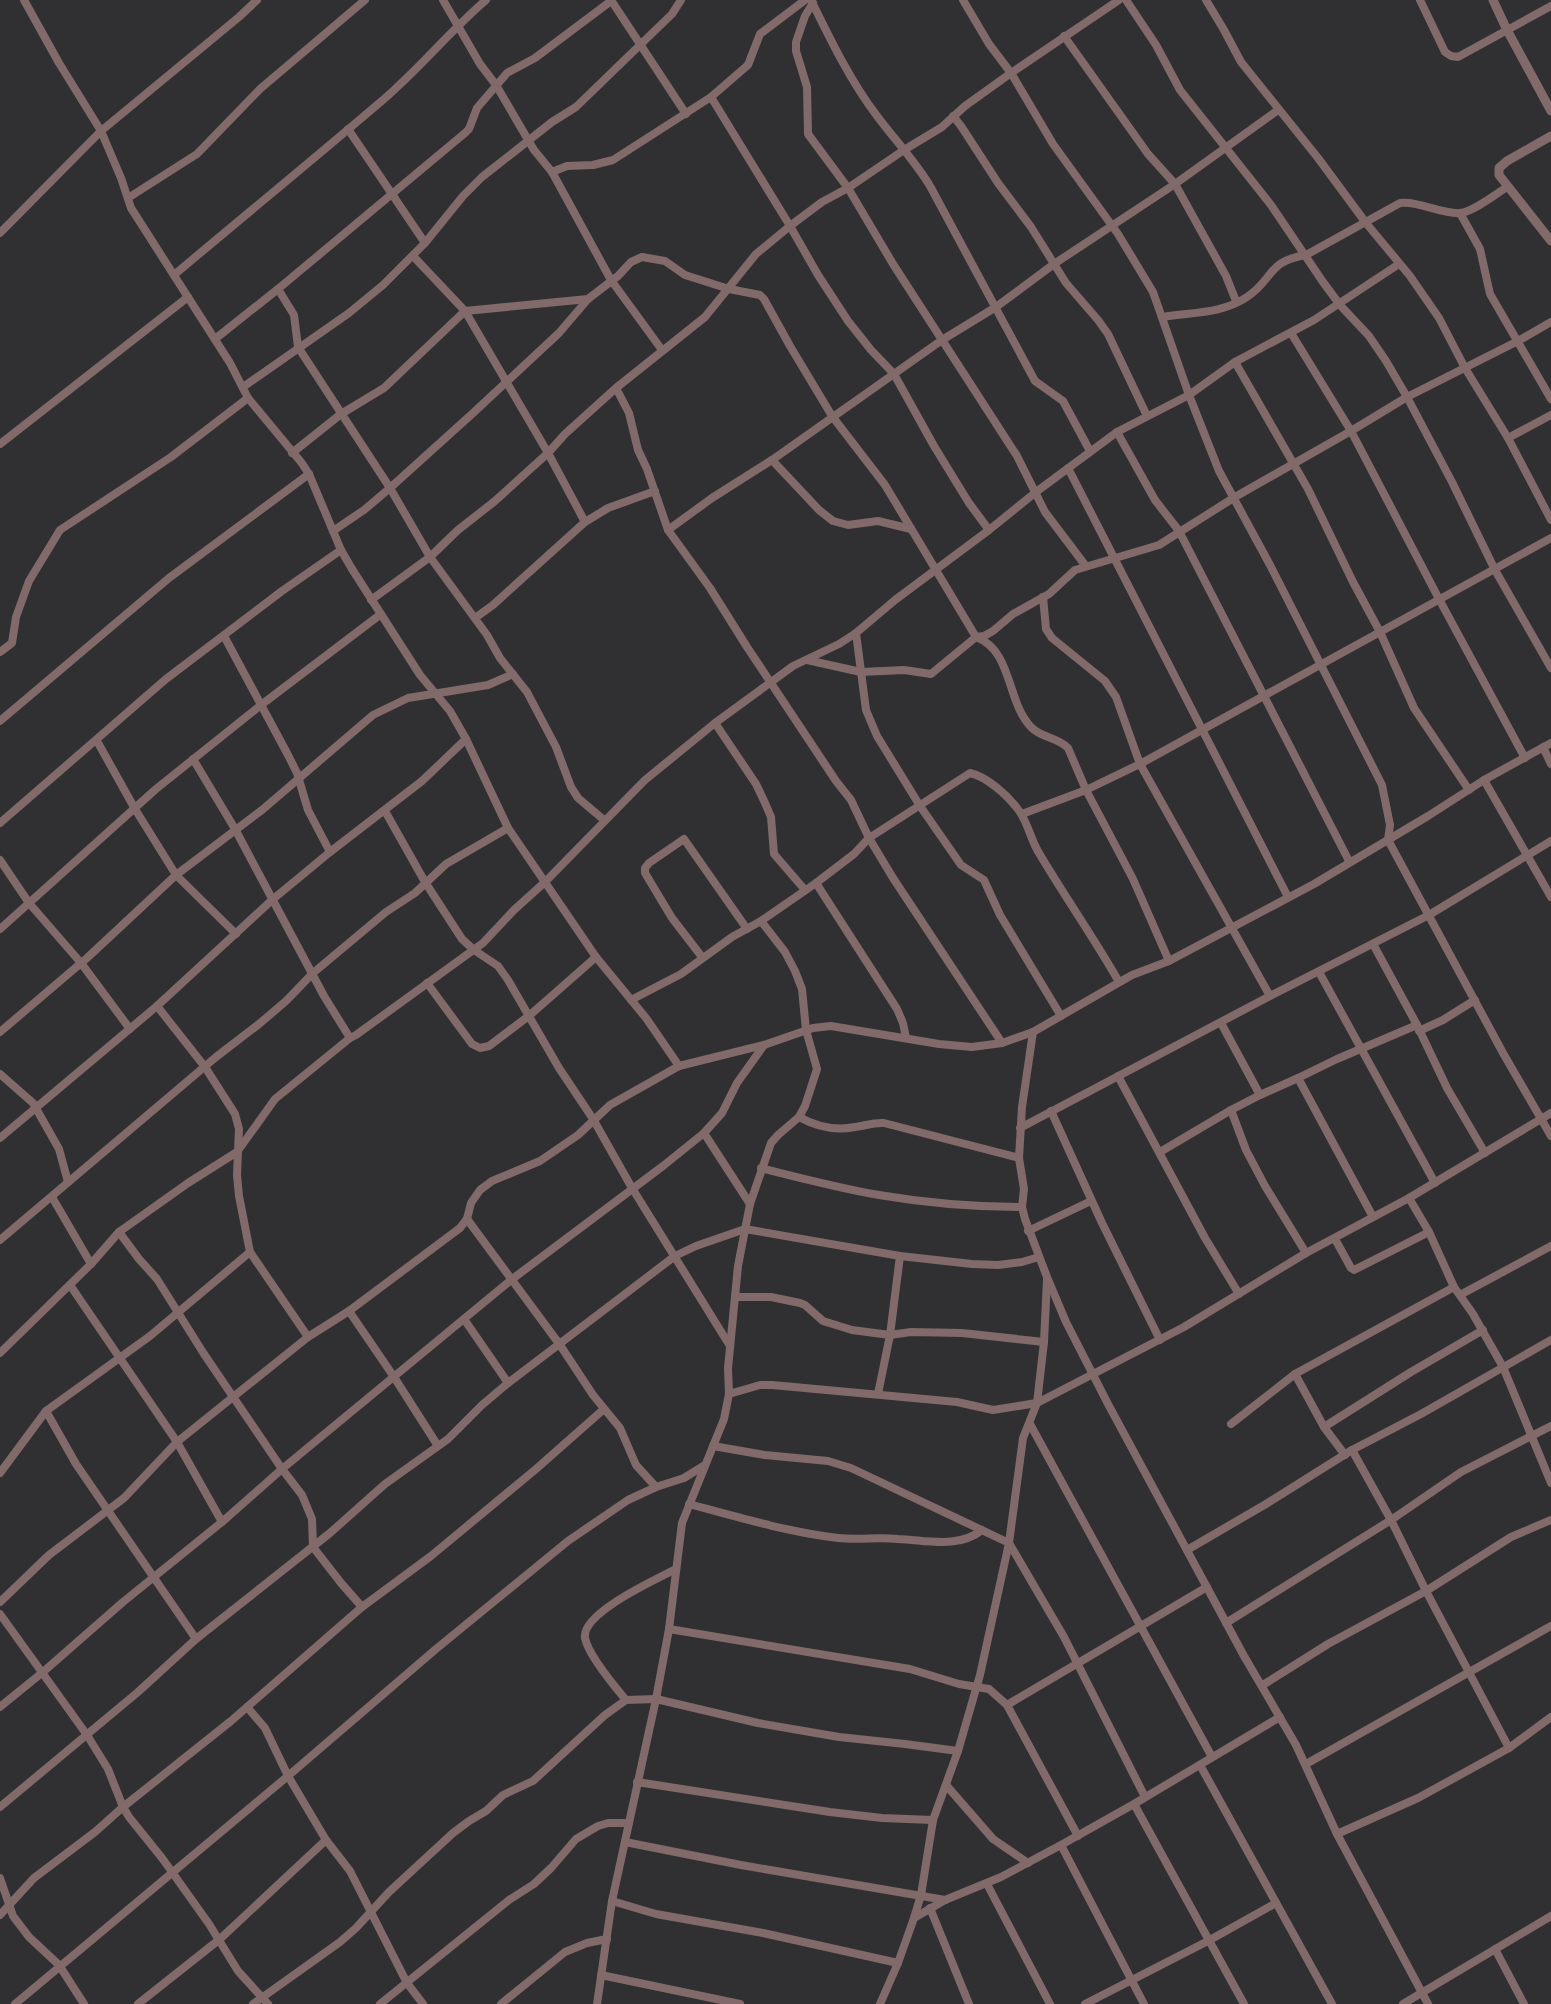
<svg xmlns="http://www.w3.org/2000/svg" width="1551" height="2004" font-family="Poppins,sans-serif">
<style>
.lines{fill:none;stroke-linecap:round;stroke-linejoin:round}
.minor{stroke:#816a69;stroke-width:8}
.tertiary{stroke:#816a69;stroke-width:9}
</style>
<rect width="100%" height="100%" fill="#303032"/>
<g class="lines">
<g class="minor">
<path d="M24 0 59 63 101 131 121 178 131 208 230 363 248 398 301 462 309 474 341 550 352 569 420 675 450 711 466 739 508 828 596 957 646 1018 679 1066"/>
<path d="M443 0 480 64 496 85 534 150 552 172 567 166 593 165 613 160 711 97 748 65 760 34 805 0"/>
<path d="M611 0 686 114"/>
<path d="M811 0C830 39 851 82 877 116 895 140 915 161 930 186L1035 381 1063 401 1090 451"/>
<path d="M963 0 989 44 1011 73 1053 144 1118 234 1153 292 1189 395 1219 471 1270 565 1382 785 1390 825 1388 840 1503 1053 1551 1136"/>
<path d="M1126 0 1156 45 1180 90 1271 205 1323 282 1340 305 1369 336 1386 361 1407 397 1452 482 1495 570 1551 668"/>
<path d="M1206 0 1224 30 1241 62 1318 158 1366 223 1410 276 1439 318 1465 368 1508 438 1551 520"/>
<path d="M1420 0 1445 52 1451 56 1458 57 1551 6"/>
<path d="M813 3 805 16 796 42V51L807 87 808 134 848 188 893 264 1017 456 1045 512 1085 565"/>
<path d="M1064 36 1148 154 1175 184 1226 276 1236 301"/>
<path d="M711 97 790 226 818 275 848 321 871 350 894 374 934 446 969 503 989 530"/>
<path d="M953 116 961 126 998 183 1031 227 1066 283 1098 320 1108 334 1147 416"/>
<path d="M348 129 425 243"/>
<path d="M552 172 611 280 662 350"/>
<path d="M128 198 197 154 260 89 365 0"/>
<path d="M1460 213 1480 249 1490 294 1551 399"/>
<path d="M0 233 101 131 239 17 257 0"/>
<path d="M413 256 465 311 588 299 618 276 631 262 642 257 665 261 685 275 729 289 760 295 764 299 790 346 832 416 885 485 976 637C1013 651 1006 701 1031 727 1041 738 1057 737 1068 748L1086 790 1133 879 1169 961"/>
<path d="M174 275C244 216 315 158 384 99 420 68 450 31 486 0"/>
<path d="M278 289 294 315 298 347 390 488 430 557 487 635 500 658 527 692 556 747 571 787 578 798 604 820"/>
<path d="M1163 317C1191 312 1222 314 1247 297 1274 279 1267 261 1306 255L1400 203C1421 201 1442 215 1461 213 1474 211 1496 194 1507 187"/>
<path d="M1291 333 1351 431 1439 599 1525 758"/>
<path d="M215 339 278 289 465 133 469 129 477 108 507 73 535 58 611 1"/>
<path d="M1235 362 1308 489 1353 582 1380 632 1414 708 1469 790"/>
<path d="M243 387 349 313 383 285 425 243 463 196 482 177 552 122 576 107 672 14 681 0"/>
<path d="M616 388 629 413 638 450 647 469 668 530 710 588 747 647 836 781 851 800 869 838 893 878 1002 1043"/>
<path d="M1117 432 1155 500 1179 531 1349 861"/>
<path d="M1508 438 1551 415"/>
<path d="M0 444 188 297"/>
<path d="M292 453 341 414 384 388 465 311 548 453 585 522"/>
<path d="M772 460 819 510 833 521 848 525 878 521 911 529"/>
<path d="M1068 468 1288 897"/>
<path d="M668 530 712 498 772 460 942 340 996 307 1054 264 1175 184 1278 110"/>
<path d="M333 531 364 510 390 488 472 414 559 333 588 299"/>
<path d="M1043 597 1046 629 1052 638 1105 681 1116 697 1140 764 1270 996"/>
<path d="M371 600 430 557 458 530 495 501 548 453 565 434 616 388 705 317 756 254 790 226 822 202 848 188 904 150 942 127 965 106 1011 73 1119 0"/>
<path d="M475 618 493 605 585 522 608 508 655 491"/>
<path d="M856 633 866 710 877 736 920 806 961 865 984 880 1000 915 1061 1016"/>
<path d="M224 636 288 755 297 773 308 810 330 852"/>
<path d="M0 652 12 643 16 617 29 581 60 530 171 457 248 398"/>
<path d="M807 660 861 672 904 670 931 674 976 637 984 636 993 631 1013 614 1049 594 1075 570 1159 545 1235 497 1351 431 1407 397 1518 341 1551 322"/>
<path d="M0 721 169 578 309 474"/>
<path d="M715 723 756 784 765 803 771 817 774 854 805 890"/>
<path d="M97 741 135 809 176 875 236 934"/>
<path d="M1543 747 1551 764"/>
<path d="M193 759 235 829 324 996 350 1038 356 1035 483 943 514 910 545 882 645 780 715 723 793 666 839 644 856 633 895 600 989 530 1036 492 1117 432 1189 395 1235 362 1314 320 1399 264"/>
<path d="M1484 780 1551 897"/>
<path d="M385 811 425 882 462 939 474 950 498 966 508 980 559 1068 593 1119 632 1188 730 1346"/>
<path d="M1022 814 1086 790 1140 764 1551 538"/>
<path d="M0 823 166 679 282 591 341 550"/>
<path d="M0 860 29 903 81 963 130 1029"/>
<path d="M816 883 897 1009 903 1023 906 1038"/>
<path d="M0 929 156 789 261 705 381 614"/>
<path d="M1373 944 1417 1025"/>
<path d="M702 957 672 918 645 873V868L649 863 684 839 747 929"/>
<path d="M1319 972 1435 1183"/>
<path d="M427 983 472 1044 480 1048 489 1046 530 1015 596 957"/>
<path d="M631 1000 681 974 732 937 761 921 816 883 854 854 869 838 970 773C987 777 1006 794 1017 808 1028 821 1030 839 1039 853 1065 897 1094 938 1119 982"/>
<path d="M157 1006 205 1067 235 1114 239 1129 237 1175 239 1196 250 1252 308 1337"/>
<path d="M1221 1023 1260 1095"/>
<path d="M1419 1031 1443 1020 1475 1000"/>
<path d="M0 1032 87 958 176 875 262 810 373 715 408 698 488 685 513 674"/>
<path d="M1033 1032 1022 1107 1019 1158 1024 1189 1022 1207 1025 1219 1047 1277 1066 1322 1108 1404 1244 1656 1296 1745 1337 1834 1428 2004"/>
<path d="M0 1074 33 1103 59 1149 68 1182"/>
<path d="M1118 1076 1205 1238 1239 1294"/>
<path d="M1298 1078 1373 1217"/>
<path d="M1231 1110 1246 1150 1265 1186 1306 1253"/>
<path d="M1051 1111 1102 1223 1160 1340"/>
<path d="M799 1117C817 1127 835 1131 855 1127 865 1126 873 1122 884 1123L1019 1158"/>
<path d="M1020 1128 1270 996 1429 915 1551 841"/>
<path d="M704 1133 750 1204"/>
<path d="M0 1138 157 1006 272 900 330 852 422 781 466 739"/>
<path d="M1160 1152 1231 1110 1260 1095 1298 1078 1337 1059 1417 1025 1447 1088 1485 1153"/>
<path d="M761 1168C800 1178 839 1188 879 1195 926 1203 974 1207 1022 1207"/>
<path d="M52 1197 91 1264"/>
<path d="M1409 1198 1429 1232 1454 1287 1473 1314 1503 1367 1551 1483"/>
<path d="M467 1219 560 1345 593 1395 620 1428 636 1465 656 1487"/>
<path d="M1028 1231 1091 1201"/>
<path d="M119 1232 139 1259 157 1279 204 1354 282 1469 302 1495 312 1519 313 1547 341 1583 362 1607"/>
<path d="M1335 1239 1351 1268 1354 1270 1429 1232"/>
<path d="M0 1240 216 1057 259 1024 286 1001 313 973 386 912 415 893 446 864 508 828"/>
<path d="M70 1285 177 1442 222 1522"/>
<path d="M1460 1295 1551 1246"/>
<path d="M735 1297H771L800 1303 805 1305 823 1321 852 1330 890 1335 911 1332 962 1333 1044 1342"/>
<path d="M349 1311 394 1377 438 1446"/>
<path d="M464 1319 508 1383"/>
<path d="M0 1353 91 1264 119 1232 188 1183 237 1152 275 1099 350 1038"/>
<path d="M729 1394 760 1385H772L957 1402 993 1410 1037 1403 1184 1327 1306 1253 1409 1198 1551 1113"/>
<path d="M878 1394 890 1335 900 1256"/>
<path d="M46 1411 76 1464 196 1639"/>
<path d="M1030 1424 1212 1757"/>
<path d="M1231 1424 1295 1374"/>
<path d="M1324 1427 1411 1372 1483 1330"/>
<path d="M713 1446 765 1455 828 1461 851 1468 1009 1543 1064 1637 1145 1797"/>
<path d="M1352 1450 1391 1520 1426 1591 1509 1748"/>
<path d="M1345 1455 1324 1427 1295 1374 1454 1287"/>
<path d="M0 1473 46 1411 150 1336 250 1252"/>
<path d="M689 1504C737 1517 788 1532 838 1538 858 1540 878 1537 898 1539 927 1540 958 1549 982 1530"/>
<path d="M1187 1550 1266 1504 1352 1450 1421 1414 1551 1340"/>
<path d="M676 1569C657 1579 581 1613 585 1638 588 1654 615 1687 626 1700L656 1699 758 1723 839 1737 905 1744 958 1751"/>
<path d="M0 1602 49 1555 124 1498 177 1442 308 1337 349 1311 460 1228 467 1219 471 1203 480 1190 492 1181 540 1161 578 1135 610 1105 679 1066 764 1045 813 1028 831 1026 939 1044 972 1047 1002 1043 1033 1032 1132 975 1169 961 1314 884 1428 816 1484 780 1551 743"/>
<path d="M0 1614 87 1735 108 1769 123 1807 129 1817 162 1858 209 1924 238 1971 268 2004"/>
<path d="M1226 1623 1391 1520 1461 1472 1551 1426"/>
<path d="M669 1629 910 1669 959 1684 989 1689 1007 1705 1078 1836"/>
<path d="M1263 1685 1328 1644 1426 1591 1511 1537 1551 1520"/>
<path d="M1007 1705 1207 1587"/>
<path d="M0 1707 43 1672 123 1602 222 1522 282 1469 511 1280 663 1166 704 1133 722 1113 737 1083 764 1045"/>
<path d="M247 1707 265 1728 288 1776 326 1840 350 1871 407 1983 423 2004"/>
<path d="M1306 1764 1551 1626"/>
<path d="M1200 1765 1332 2004"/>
<path d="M637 1782 830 1812 882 1818 933 1820"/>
<path d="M946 1785 993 1839 1028 1863"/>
<path d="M1134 1804 1244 2004"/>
<path d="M0 1807 138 1692 196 1639 330 1533 385 1484 448 1439 482 1405 508 1383 675 1256 696 1246 745 1229 900 1256 972 1264 998 1265 1022 1262 1039 1257"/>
<path d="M1337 1834 1418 1798 1509 1748 1551 1717"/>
<path d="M625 1842 741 1865 945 1900"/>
<path d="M1061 1845 1144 2004"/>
<path d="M0 1878 13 1916 29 1937 59 1965 84 2004"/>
<path d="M987 1884 1050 2004"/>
<path d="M612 1901 656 1914 763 1933 898 1963"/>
<path d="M930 1908 969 2004"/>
<path d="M0 1915 34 1878 95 1832 123 1807 231 1721 362 1607 431 1556 536 1469 604 1409"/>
<path d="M914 1918 945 1900 1001 1877 1061 1845 1134 1804 1280 1717"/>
<path d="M1495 1949 1524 2004"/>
<path d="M601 1975 740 2004"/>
<path d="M15 2004 288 1776 436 1649 568 1541 628 1500 656 1487 684 1478 705 1465"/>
<path d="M138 2004 220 1939 326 1840"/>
<path d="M253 2004 340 1942 356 1928 389 1892 453 1833 469 1821 486 1811 503 1795 533 1781 605 1715 626 1700"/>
<path d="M380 2004 509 1900 534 1884 551 1868 576 1839 598 1826 608 1823H629"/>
<path d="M501 2004 565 1952 587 1943 607 1939"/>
<path d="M597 2004 612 1901 656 1699 669 1629 682 1523 724 1419 729 1394 728 1368 738 1266 750 1204 771 1143 778 1135 799 1117 805 1106 817 1069 806 1030 802 989 795 971 785 952 761 921"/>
<path d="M880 2004 898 1963 914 1918 921 1895 933 1820 958 1751 980 1675 1009 1543 1023 1438 1037 1403 1044 1342 1047 1279"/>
<path d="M1085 2004 1208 1941 1276 1903"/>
<path d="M1403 2004 1551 1916"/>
</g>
<g class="tertiary">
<path d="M1493 0 1507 30 1551 111"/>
<path d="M1551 136 1507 161 1499 168V175L1551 241"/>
</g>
</g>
</svg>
